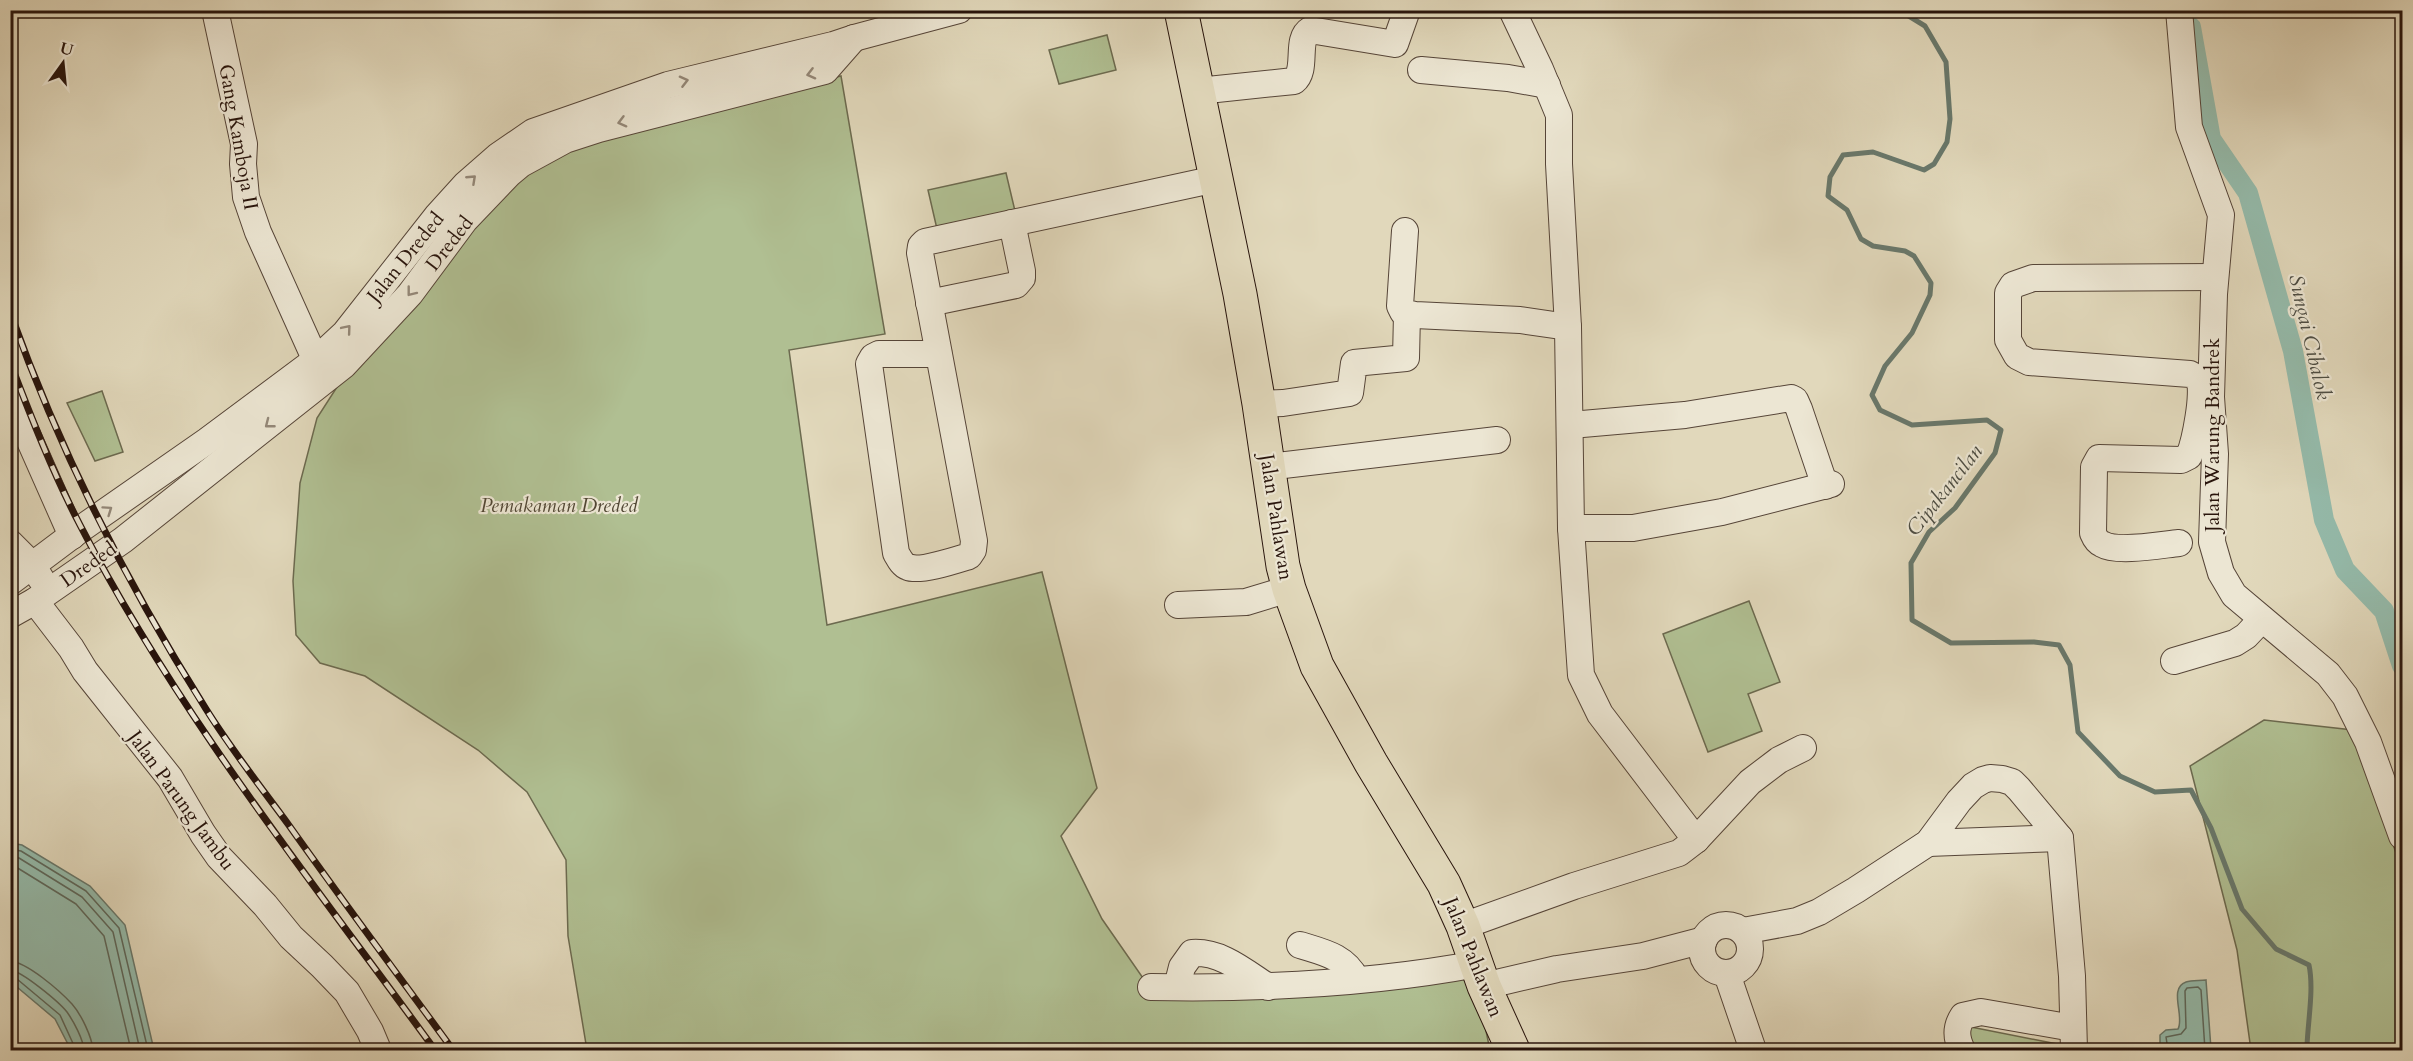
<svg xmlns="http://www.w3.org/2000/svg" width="2413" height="1061" font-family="Cardo,serif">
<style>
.green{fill:#b0bf92;stroke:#6c6a4f;stroke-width:1.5}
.water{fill:#95bbab;stroke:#69786b;stroke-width:1.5}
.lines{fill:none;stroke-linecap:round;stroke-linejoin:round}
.shore{stroke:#5e685c;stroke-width:1.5}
.stream{stroke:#69786b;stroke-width:5}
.canal{stroke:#95bbab;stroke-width:20}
.minor-casing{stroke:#564538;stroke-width:28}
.major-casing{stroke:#28140c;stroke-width:35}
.minor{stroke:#ece6d3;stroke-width:26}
.major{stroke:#e1d8bb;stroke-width:33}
.rail-casing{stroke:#28140c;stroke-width:7}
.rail{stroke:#ece6d3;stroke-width:4.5;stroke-dasharray:14;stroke-linecap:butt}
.oneway{stroke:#948879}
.labels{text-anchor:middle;stroke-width:4.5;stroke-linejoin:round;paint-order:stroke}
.street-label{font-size:20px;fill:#28140c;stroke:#ece6d3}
.park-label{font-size:20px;font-style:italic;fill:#514734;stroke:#ece6d3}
.water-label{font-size:21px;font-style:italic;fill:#4e4e44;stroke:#ece6d3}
</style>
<rect width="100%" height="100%" fill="#e1d8bb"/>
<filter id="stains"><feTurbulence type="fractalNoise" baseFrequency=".00333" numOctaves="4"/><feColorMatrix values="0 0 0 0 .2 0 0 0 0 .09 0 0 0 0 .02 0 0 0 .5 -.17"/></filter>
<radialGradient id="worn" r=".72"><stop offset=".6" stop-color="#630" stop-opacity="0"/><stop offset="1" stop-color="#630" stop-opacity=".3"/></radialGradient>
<g class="green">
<path d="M1107 35 1116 70 1059 84 1049 50Z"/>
<path d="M841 76 885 334 789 350 827 625 1042 572 1097 788 1061 836 1102 919 1145 981 1474 974 1490 1050H589L586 1044 568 936 566 860 527 792 478 750 365 676 320 663 296 635 293 581 300 483 317 418 346 373 486 203 577 139Z"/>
<path d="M1006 173 1015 211 937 229 928 190Z"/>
<path d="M102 391 123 452 95 461 67 403Z"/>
<path d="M1749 601 1780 682 1748 694 1762 731 1708 752 1663 634Z"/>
<path d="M2264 720 2353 730 2402 870V1050H2251L2237 950 2190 766Z"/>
<path d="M1971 1027 2057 1044 2062 1050H1974L1964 1043Z"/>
</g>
<g class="water">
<path d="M11 843 22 845 90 886 125 925 154 1050H71L55 1019 11 982Z"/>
<path d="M2206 980 2211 1049 2164 1050 2160 1045V1035L2166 1030 2178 1029C2185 1017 2168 988 2186 982 2192 980 2200 981 2206 980Z"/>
</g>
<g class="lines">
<g class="shore">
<path d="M10 849 21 851 86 891 119 928 148 1050"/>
<path d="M10 857 19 858 82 897 113 932 140 1050"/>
<path d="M10 866 16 867 76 904 104 936 131 1050"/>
<path d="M10 961C27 962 60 991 72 1004 81 1014 92 1037 93 1050"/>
<path d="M10 970C22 971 59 1002 67 1012 74 1022 83 1039 84 1050"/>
<path d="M10 978 17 979 60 1015 76 1050"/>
<path d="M2168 1050 2166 1037 2181 1034 2186 1028 2185 991 2187 988 2198 987 2201 990 2205 1050"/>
</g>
<path class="stream" d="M1899 10 1925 26 1946 62 1950 119 1947 142 1934 164 1924 170 1873 152 1843 155 1830 177 1828 196 1847 210 1861 239 1873 246 1905 251 1914 256 1931 283 1930 295 1912 333 1885 366 1872 395 1880 410 1912 425 1987 420 2001 430 1995 453 1955 508 1929 532 1911 563 1912 620 1951 643 2034 642 2059 645 2070 665 2078 732 2120 776 2155 792 2191 790 2211 828 2242 909 2276 949 2309 965C2314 989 2308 1020 2307 1046L2305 1050"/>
<path class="canal" d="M2191 27 2211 139 2248 193 2293 351 2324 520 2345 570 2384 611 2402 666"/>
<defs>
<g id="minor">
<path d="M215 10 244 144 243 164 246 197 258 232 312 352 326 371"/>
<path d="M1512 10 1540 69 1559 115V164L1568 327 1571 528 1581 675 1600 714 1696 840"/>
<path d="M2179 10 2189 127 2221 215 2214 294 2211 397 2215 454 2212 542 2221 573 2234 595 2328 674 2345 696 2368 742 2402 836"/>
<path d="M1421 70 1508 78 1547 85"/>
<path d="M1198 91 1294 81C1308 70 1295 39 1310 30L1395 44 1407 10"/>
<path d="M1405 231 1400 306 1403 312 1415 315 1520 320 1568 327"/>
<path d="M929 303 1016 285 1022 278V271L1012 223"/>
<path d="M939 354H879L873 357 869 364 896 553C899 558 902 565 908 567 920 572 956 560 969 556L973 550 974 541 920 253 921 246 925 242 1216 179"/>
<path d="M10 396 72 536"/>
<path d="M1259 404 1283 403 1350 393 1354 363 1406 358 1407 314"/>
<path d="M1571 425 1685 415 1791 398 1795 400 1799 409 1825 486"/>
<path d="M1268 467 1497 440"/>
<path d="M1571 528H1633L1722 512 1831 484"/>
<path d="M10 543 33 566 41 579"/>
<path d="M2179 543C2160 545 2117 553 2102 544 2097 542 2095 538 2093 533L2094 467 2099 458 2181 460 2189 456C2195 442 2205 392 2199 379L2190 374 2029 362 2017 356 2008 340V293L2013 285 2033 278 2215 277"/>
<path d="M10 582 82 528 207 441 317 359 345 333 437 216 466 184 498 156 533 132 668 85 833 45 854 38 959 10"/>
<path d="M35 601 71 648 85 671 170 778 203 834 219 857 265 905 291 937 322 966 347 992 370 1031 378 1050"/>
<path d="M1178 605 1246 602 1289 589"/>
<path d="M10 615 35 601 123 540 344 365 410 294 465 220 509 174 521 164 565 140 599 129 825 71 854 38"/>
<path d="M2174 661 2235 643 2246 636 2262 619"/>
<path d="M1928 843 2060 838"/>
<circle cx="1726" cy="949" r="24"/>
<path d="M1463 926 1574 886 1679 853 1696 840 1750 782 1779 760 1803 748"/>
<path d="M1743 931 1797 921 1819 912 1856 890 1928 843 1959 801 1973 786 1983 780 1990 778 2002 779 2012 782 2019 789 2060 838 2072 976 2074 1050"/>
<path d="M1300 945C1322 952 1345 956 1356 979"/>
<path d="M1727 974 1753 1050"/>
<path d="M1484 986 1557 969 1643 956 1704 940"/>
<path d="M1151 987C1260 989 1370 984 1477 964"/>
<path d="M1177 987 1182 967 1192 953C1221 951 1245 972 1268 987"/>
<path d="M1962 1050C1956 1038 1955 1028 1963 1016L1981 1012 2073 1028"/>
</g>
<path id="major" d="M1181 10 1240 294 1259 404 1283 566 1289 589 1317 666 1371 763 1444 884 1463 926 1484 986 1513 1050"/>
</defs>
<use href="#minor" class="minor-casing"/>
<use href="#major" class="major-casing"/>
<use href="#minor" class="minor"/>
<use href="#major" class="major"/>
<defs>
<g id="rail">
<path d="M10 312C60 452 127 584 206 709 231 749 260 786 288 824 342 900 398 975 453 1050"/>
<path d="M10 362C31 417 53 473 80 525 177 713 311 880 435 1050"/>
</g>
</defs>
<use href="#rail" class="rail-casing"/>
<use href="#rail" class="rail"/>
</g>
<defs><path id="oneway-chevron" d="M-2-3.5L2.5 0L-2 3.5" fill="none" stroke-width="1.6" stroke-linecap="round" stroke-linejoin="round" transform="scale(1.5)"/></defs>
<g class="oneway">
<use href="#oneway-chevron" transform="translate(811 74) rotate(166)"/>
<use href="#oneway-chevron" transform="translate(684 81) rotate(-14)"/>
<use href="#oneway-chevron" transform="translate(622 122) rotate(165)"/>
<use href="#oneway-chevron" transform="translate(472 179) rotate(-43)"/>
<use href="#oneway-chevron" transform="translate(411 292) rotate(128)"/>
<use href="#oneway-chevron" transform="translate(347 329) rotate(-50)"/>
<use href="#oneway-chevron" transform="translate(269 424) rotate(142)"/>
<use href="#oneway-chevron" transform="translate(108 510) rotate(-35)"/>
</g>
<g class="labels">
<g class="street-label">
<text transform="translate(239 137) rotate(80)" y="7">Gang Kamboja II</text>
<text transform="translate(449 243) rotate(-52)" y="7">Dreded</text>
<text transform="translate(405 257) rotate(-51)" y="7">Jalan Dreded</text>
<text transform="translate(2212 435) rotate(-90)" y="7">Jalan Warung Bandrek</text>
<text transform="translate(1277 517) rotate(81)" y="7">Jalan Pahlawan</text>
<text transform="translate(88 564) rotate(-35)" y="7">Dreded</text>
<text transform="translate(182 800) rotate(54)" y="7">Jalan Parung Jambu</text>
<text transform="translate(1474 957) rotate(68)" y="7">Jalan Pahlawan</text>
</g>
<g class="park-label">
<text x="559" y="512">Pemakaman Dreded</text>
</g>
<g class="water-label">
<text transform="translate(2310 337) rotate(77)" y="7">Sungai Cibalok</text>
<text transform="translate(1944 490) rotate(-52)" y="7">Cipakancilan</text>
</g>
</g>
<rect width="2413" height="1061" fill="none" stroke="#e1d8bb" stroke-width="36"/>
<rect x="12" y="12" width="2389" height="1037" fill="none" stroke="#28140c" stroke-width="3"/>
<rect x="18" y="18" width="2377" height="1025" fill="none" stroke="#28140c" stroke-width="1.5"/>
<g transform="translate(63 63) rotate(15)" stroke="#ece6d3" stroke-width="4.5" paint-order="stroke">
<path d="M0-4.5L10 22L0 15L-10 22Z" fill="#28140c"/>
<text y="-9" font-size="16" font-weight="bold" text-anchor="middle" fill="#28140c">U</text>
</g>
<rect width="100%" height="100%" filter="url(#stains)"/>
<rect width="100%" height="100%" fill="url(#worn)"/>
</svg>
